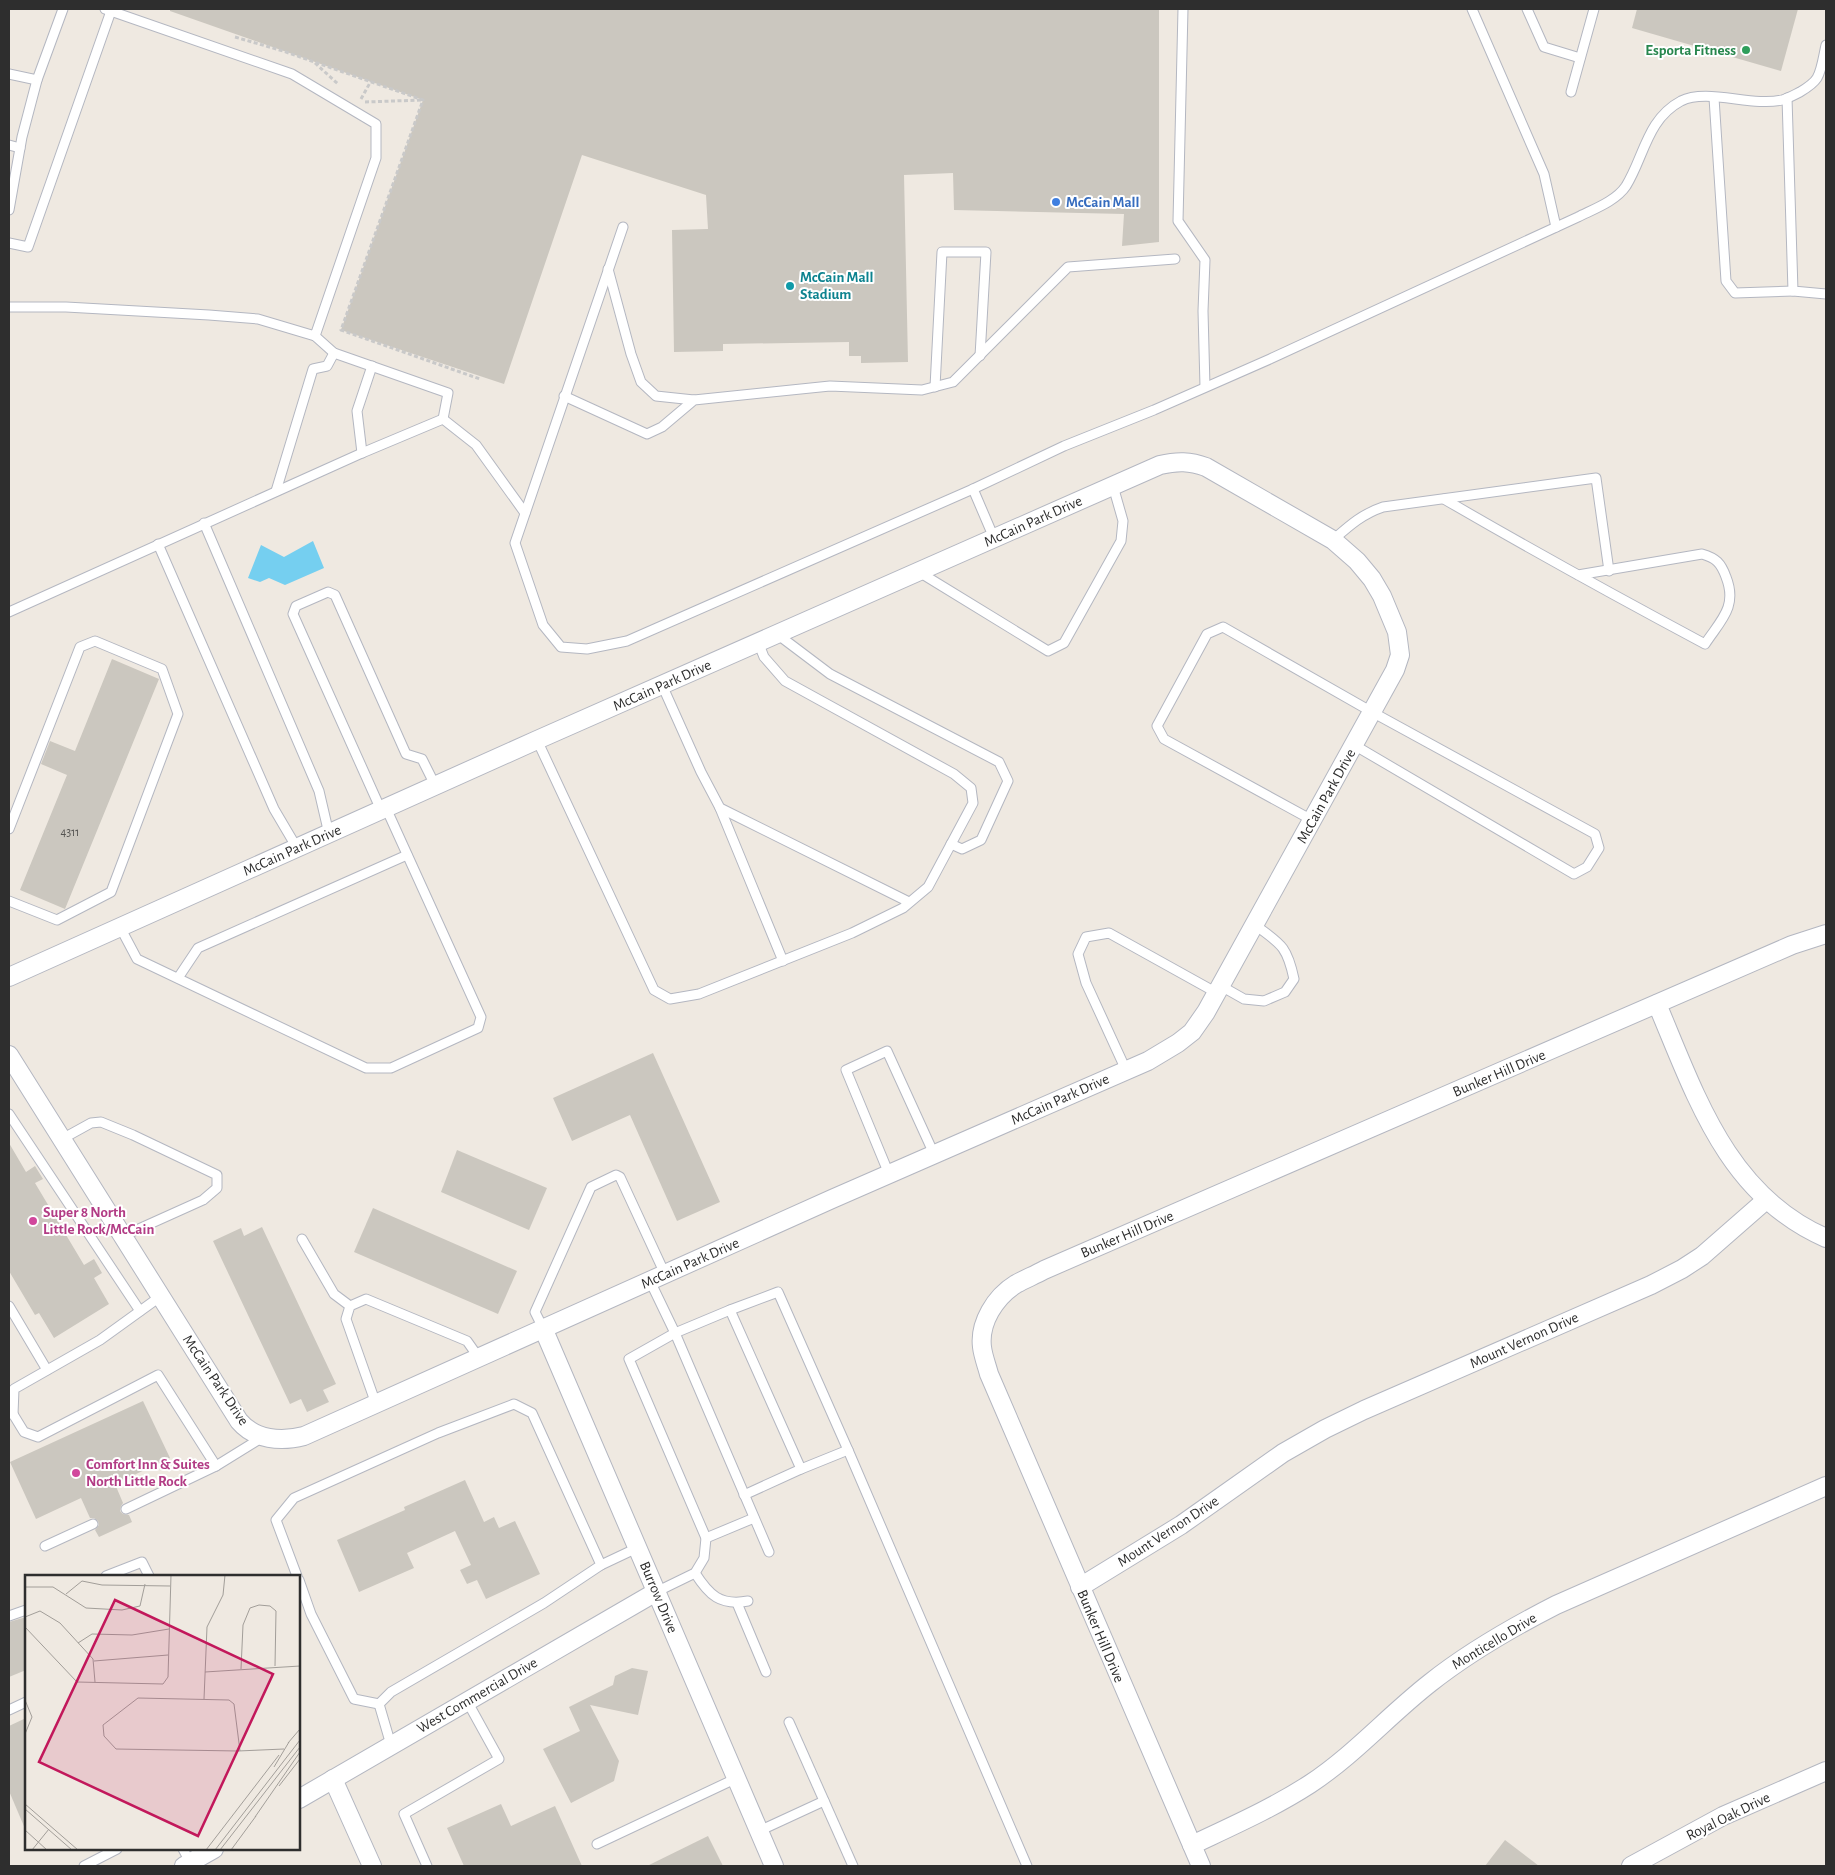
<svg xmlns="http://www.w3.org/2000/svg" width="1835" height="1875" font-family="'Alegreya Sans',sans-serif">
<style>
.water{fill:#75cff0}
.building{fill:#cbc7bf}
.lines{fill:none;stroke-linecap:round;stroke-linejoin:round}
.lane-casing{stroke:#b4b7c1;stroke-width:11}
.street-casing{stroke:#b4b7c1;stroke-width:20}
.path{stroke:#c9c9c9;stroke-width:3;stroke-dasharray:4 2.5;stroke-linecap:butt}
.lane{stroke:#fff;stroke-width:9}
.street{stroke:#fff;stroke-width:18}
.leisure-dot{fill:#2e9e5b;stroke:#fff;stroke-width:2}
.shop-dot{fill:#3f7fe0;stroke:#fff;stroke-width:2}
.culture-dot{fill:#0f9aa8;stroke:#fff;stroke-width:2}
.hotel-dot{fill:#d1479c;stroke:#fff;stroke-width:2}
.labels{text-anchor:middle;stroke-width:4;stroke-linejoin:round;paint-order:stroke}
.number-label{font-size:12px;fill:#555452}
.leisure-label{font-size:15px;font-weight:bold;fill:#27864d;stroke:#fff;text-anchor:end}
.shop-label{font-size:15px;font-weight:bold;fill:#366cbe;stroke:#fff;text-anchor:start}
.culture-label{font-size:15px;font-weight:bold;fill:#0d838f;stroke:#fff;text-anchor:start}
.street-label{font-size:15px;fill:#2e2e2e;stroke:#fff}
.hotel-label{font-size:15px;font-weight:bold;fill:#b23c85;stroke:#fff;text-anchor:start}
.inset-road{fill:none;stroke:#a29e99;stroke-width:1}
.view{fill:#c2185b;fill-opacity:0.15;stroke:#c2185b;stroke-width:2.5}
.inset-edge{fill:none;stroke:#2e2e2e;stroke-width:2.5}
</style>
<rect width="100%" height="100%" fill="#efe9e1"/>
<path class="water" d="M313 541 324 568 285 585 269 578 260 582 248 578 261 545 284 557Z"/>
<g class="building">
<path d="M170 9H1159V242L1122 246 1124 214 954 210 953 173 904 175 908 362 861 363V356H849V342L723 344V351L674 352 672 230 708 229 706 195 582 155 504 384 341 330 423 100 170 11Z"/>
<path d="M1637 9H1798L1781 71 1632 28Z"/>
<path d="M112 659 159 679 65 909 20 890 67 775 41 764 50 741 75 751Z"/>
<path d="M653 1053 720 1202 677 1221 630 1115 572 1141 553 1098Z"/>
<path d="M9 1143 26 1172 35 1166 43 1179 35 1183 84 1265 94 1259 102 1273 94 1278 109 1304 54 1338 39 1313 35 1315 9 1271Z"/>
<path d="M457 1150 547 1188 529 1230 441 1192Z"/>
<path d="M373 1208 517 1271 498 1314 354 1252Z"/>
<path d="M262 1227 336 1384 323 1390 329 1402 307 1412 301 1399 290 1404 213 1241 241 1228 244 1236Z"/>
<path d="M143 1401 170 1458 115 1484 123 1503 121 1506 120 1511 123 1514 129 1515 132 1522 99 1537 95 1530 99 1525 98 1521 94 1518H90L81 1498 36 1519 10 1462Z"/>
<path d="M465 1480 484 1522 494 1517 499 1528 515 1521 540 1574 486 1599 477 1580 467 1584 460 1570 471 1565 455 1531 407 1553 414 1568 359 1592 337 1540 405 1510 404 1507Z"/>
<path d="M26 1617V1670L9 1677V1622Z"/>
<path d="M632 1668 648 1671 638 1715 590 1705 619 1761 614 1781 571 1803 543 1749 580 1731 569 1707 613 1685 615 1676Z"/>
<path d="M26 1718V1831L9 1791V1726Z"/>
<path d="M501 1804 511 1826 555 1806 582 1866H464L447 1828Z"/>
<path d="M708 1836 723 1866H647Z"/>
<path d="M1505 1840 1539 1866H1485Z"/>
</g>
<g class="lines">
<defs>
<g id="lane">
<path d="M1183 9 1178 221 1205 260 1203 311 1205 387"/>
<path d="M1472 9 1544 174 1556 227"/>
<path d="M1527 9 1544 47 1580 58"/>
<path d="M9 74 37 80"/>
<path d="M1571 92 1594 9"/>
<path d="M1714 98 1726 281 1735 293 1793 291"/>
<path d="M1787 98 1793 291 1826 294"/>
<path d="M9 145 20 148"/>
<path d="M9 210 22 137 37 80 63 9"/>
<path d="M623 227 515 543 543 625 561 647 587 649 627 641 973 489 1064 446 1154 410 1270 359 1578 217C1594 209 1616 201 1626 186 1644 157 1647 119 1681 101 1707 88 1752 107 1782 100 1789 98 1794 95 1800 92 1805 89 1814 83 1817 78 1822 70 1824 53 1826 45"/>
<path d="M9 243 28 247 111 11"/>
<path d="M608 269 631 354 641 382 656 396 694 400"/>
<path d="M9 307H66L209 315 258 319 315 336 376 158V124L292 74 105 9"/>
<path d="M315 336 334 353 448 393 443 419"/>
<path d="M935 387 942 252H986L980 356"/>
<path d="M564 396 647 434 662 427 694 400 830 386 922 390 953 382 1068 267 1175 259"/>
<path d="M362 453 357 411 372 366"/>
<path d="M973 489 994 538"/>
<path d="M276 491 313 369 327 366 334 353"/>
<path d="M1444 499C1530 549 1617 597 1705 644 1720 621 1738 607 1726 577 1721 563 1716 558 1702 554L1578 575"/>
<path d="M204 523 319 791 329 834"/>
<path d="M1333 540C1349 526 1362 514 1383 507L1596 478 1609 571"/>
<path d="M158 544 274 809 297 848"/>
<path d="M919 572 1048 651 1064 643 1121 541 1123 521 1113 486"/>
<path d="M9 612 362 453 443 419 476 445 525 513"/>
<path d="M777 634 830 674 999 762 1008 781 981 840 962 849 951 844"/>
<path d="M662 685 701 772 720 808 909 902"/>
<path d="M537 740 654 990 670 999 699 994 852 933 903 908 928 887 973 803 971 788 954 774 785 681 764 657 758 642"/>
<path d="M720 808 783 961"/>
<path d="M381 810 293 614 296 606 328 592 335 595 406 754 422 759 435 785"/>
<path d="M1312 820 1164 739 1157 726 1207 634 1223 627 1372 712 1595 834 1599 848 1587 867 1574 874 1354 745"/>
<path d="M9 829 80 647 95 641 162 669 178 714 111 892 57 920 9 901"/>
<path d="M120 927 137 959 366 1068H391L478 1028 481 1017 386 808"/>
<path d="M178 978 198 948 407 855"/>
<path d="M1221 986 1244 999 1264 1001 1285 992 1294 979C1287 946 1281 944 1255 925"/>
<path d="M1126 1070 1086 983 1078 954 1086 937 1109 933 1217 993"/>
<path d="M9 1114 140 1311"/>
<path d="M62 1139 91 1123 101 1122 133 1135 217 1175V1188L203 1200 123 1236"/>
<path d="M889 1174 846 1070 887 1051 934 1154"/>
<path d="M302 1239 334 1294 350 1306"/>
<path d="M650 1281 675 1333 769 1552"/>
<path d="M9 1306 47 1370"/>
<path d="M730 1310 801 1469 744 1495"/>
<path d="M543 1328 535 1312 591 1187 616 1175 620 1177 665 1274"/>
<path d="M376 1404 346 1319 350 1306 366 1299 467 1341 479 1358"/>
<path d="M9 1414H13L24 1432 38 1437 158 1375 216 1466"/>
<path d="M13 1414 14 1389 100 1340 161 1296"/>
<path d="M848 1450 1027 1866"/>
<path d="M126 1509 216 1466 263 1437"/>
<path d="M706 1538 754 1518"/>
<path d="M45 1546 93 1524"/>
<path d="M601 1565 637 1548"/>
<path d="M695 1573C709 1595 720 1606 748 1601"/>
<path d="M106 1576 142 1562 149 1576"/>
<path d="M297 1576 276 1520 294 1498 438 1433 514 1404 532 1413 601 1565 544 1603 391 1692 379 1704 391 1745"/>
<path d="M299 1580 311 1614 354 1699 379 1704"/>
<path d="M656 1592 695 1573 704 1558 706 1538 629 1359 675 1333 730 1310 778 1292 848 1450 801 1469"/>
<path d="M737 1603 766 1672"/>
<path d="M9 1616 26 1610"/>
<path d="M9 1710 26 1702"/>
<path d="M789 1722 853 1866"/>
<path d="M759 1831 824 1801"/>
<path d="M597 1844 737 1778"/>
<path d="M183 1849 191 1864"/>
<path d="M84 1866 117 1849"/>
<path d="M427 1866 404 1814 499 1759 467 1701"/>
</g>
<g id="street">
<path d="M9 977 537 740 1160 465C1177 461 1190 461 1206 467L1333 540 1357 561 1372 579 1382 596 1397 632 1400 655 1395 670 1206 1012 1192 1032 1178 1043 1148 1061 832 1199 304 1436C281 1442 255 1440 239 1421L9 1055"/>
<path d="M1657 1004C1696 1096 1727 1195 1826 1238"/>
<path d="M543 1328 774 1866"/>
<path d="M1080 1587 1181 1525 1283 1453 1325 1429 1364 1410 1651 1285 1682 1269 1702 1256 1766 1200"/>
<path d="M333 1779 372 1866"/>
<path d="M299 1799 656 1592"/>
<path d="M1192 1845C1232 1826 1273 1808 1310 1784 1354 1755 1389 1715 1430 1683 1469 1652 1511 1628 1556 1605L1826 1486"/>
<path d="M184 1866 214 1849"/>
<path d="M1201 1866 989 1374C987 1366 983 1356 982 1347 979 1323 995 1297 1016 1284 1025 1279 1035 1275 1044 1270L1792 945 1826 934"/>
<path d="M1631 1866 1723 1816 1826 1771"/>
</g>
</defs>
<use href="#lane" class="lane-casing"/>
<use href="#street" class="street-casing"/>
<g class="path">
<path d="M235 37 283 51 423 100 341 330 480 379"/>
<path d="M315 63 338 84"/>
<path d="M361 99 371 81"/>
<path d="M365 102 422 100"/>
</g>
<use href="#lane" class="lane"/>
<use href="#street" class="street"/>
</g>
<circle class="leisure-dot" cx="1746" cy="50" r="5"/>
<circle class="shop-dot" cx="1056" cy="202" r="5"/>
<circle class="culture-dot" cx="790" cy="286" r="5"/>
<g class="hotel-dot">
<circle cx="33" cy="1221" r="5"/>
<circle cx="76" cy="1473" r="5"/>
</g>
<g class="labels">
<g class="number-label">
<text x="70" y="836">4311</text>
</g>
<g class="leisure-label">
<text x="1736" y="55">Esporta Fitness</text>
</g>
<g class="shop-label">
<text x="1066" y="207">McCain Mall</text>
</g>
<g class="culture-label">
<text x="800" y="282">McCain Mall<tspan x="800" dy="17">Stadium</tspan></text>
</g>
<g class="street-label">
<text transform="translate(1033 521) rotate(-24)" y="5">McCain Park Drive</text>
<text transform="translate(662 685) rotate(-24)" y="5">McCain Park Drive</text>
<text transform="translate(1326 796) rotate(-61)" y="5">McCain Park Drive</text>
<text transform="translate(292 850) rotate(-24)" y="5">McCain Park Drive</text>
<text transform="translate(1499 1073) rotate(-23)" y="5">Bunker Hill Drive</text>
<text transform="translate(1060 1099) rotate(-24)" y="5">McCain Park Drive</text>
<text transform="translate(1127 1234) rotate(-23)" y="5">Bunker Hill Drive</text>
<text transform="translate(690 1263) rotate(-24)" y="5">McCain Park Drive</text>
<text transform="translate(1524 1340) rotate(-24)" y="5">Mount Vernon Drive</text>
<text transform="translate(216 1380) rotate(56)" y="5">McCain Park Drive</text>
<text transform="translate(1168 1531) rotate(-33)" y="5">Mount Vernon Drive</text>
<text transform="translate(659 1597) rotate(67)" y="5">Burrow Drive</text>
<text transform="translate(1101 1636) rotate(67)" y="5">Bunker Hill Drive</text>
<text transform="translate(1494 1641) rotate(-31)" y="5">Monticello Drive</text>
<text transform="translate(477 1695) rotate(-30)" y="5">West Commercial Drive</text>
<text transform="translate(1728 1816) rotate(-26)" y="5">Royal Oak Drive</text>
</g>
<g class="hotel-label">
<text x="43" y="1217">Super 8 North<tspan x="43" dy="17">Little Rock/McCain</tspan></text>
<text x="86" y="1469">Comfort Inn &amp; Suites<tspan x="86" dy="17">North Little Rock</tspan></text>
</g>
</g>
<g transform="translate(25 1575)">
<rect width="275" height="275" fill="#efe9e1"/>
<path class="inset-road" d="M0 12H28L61 33 97 35 115 31 120 9M41 19 57 6 77 10 145 11M0 42 15 36 35 48 68 84 70 107M0 52 52 107 138 109 143 102 146 0M53 68 67 59 107 60 144 54M69 86 143 80M216 94 218 50 225 33 234 30 245 31 251 36 250 91M180 97 275 91M179 124 182 52 198 20 200 0M0 125 7 142 0 159M263 168 275 154M215 176 209 129 204 125 113 123 78 150 79 161 91 174 213 176 259 174M249 192 264 167M254 211 275 184M0 229 53 275M0 234 47 275M230 242 275 177M0 255 22 275M7 275 24 254M181 275 254 180M190 275 275 165M195 275 275 172M206 275 231 241"/>
<path class="view" d="M90 25 248 99 173 261 14 187Z"/>
<rect width="275" height="275" class="inset-edge"/>
</g>
<rect width="1835" height="1875" fill="none" stroke="#2e2e2e" stroke-width="20"/>
</svg>
